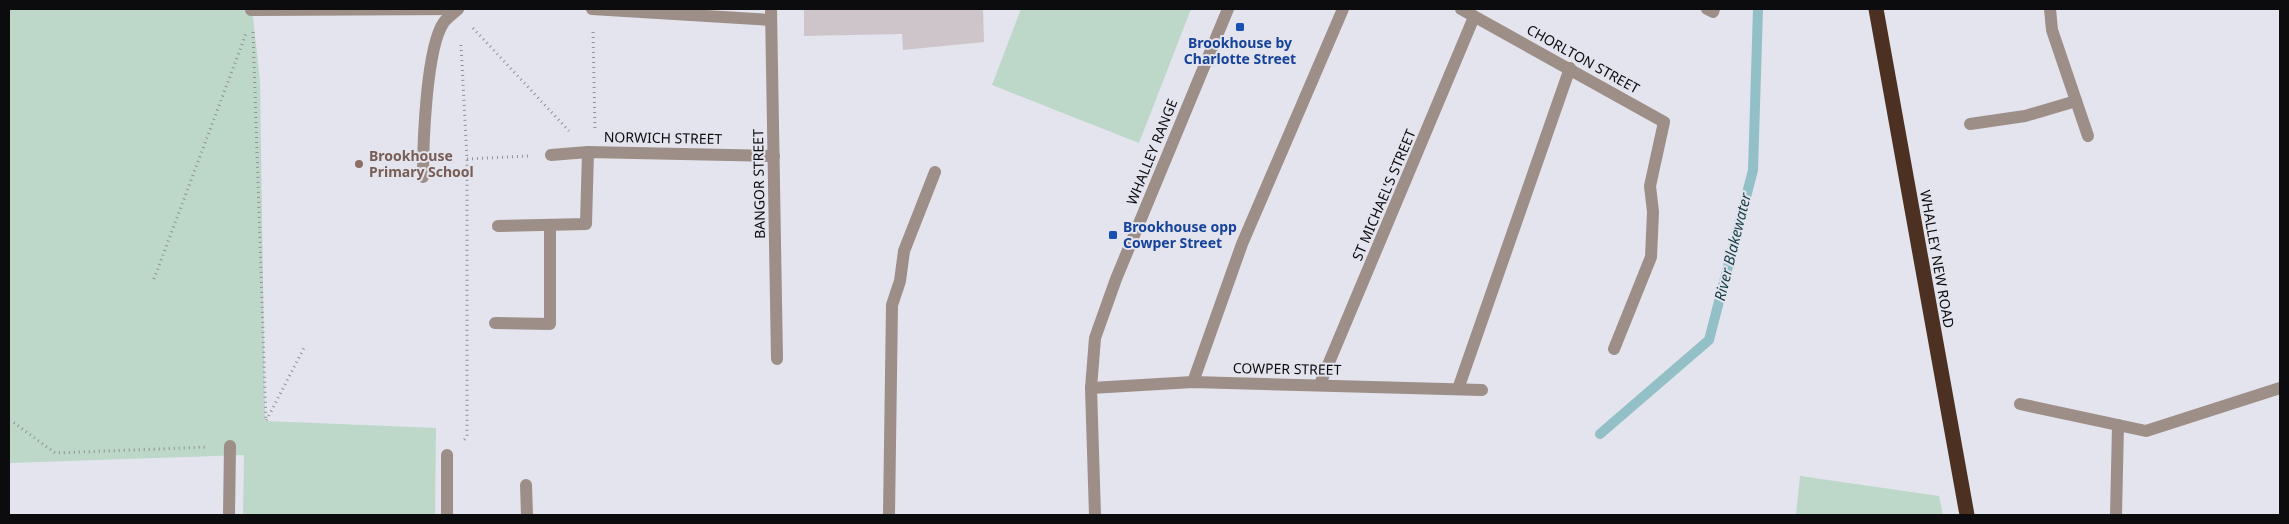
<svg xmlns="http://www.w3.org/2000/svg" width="2289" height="524" font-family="'Noto Sans',sans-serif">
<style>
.green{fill:#bdd7c8}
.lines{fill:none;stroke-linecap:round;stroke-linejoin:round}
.stream{stroke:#93c0c6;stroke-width:10}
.building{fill:#cec5ca}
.path{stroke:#919198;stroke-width:3;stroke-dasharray:1 4;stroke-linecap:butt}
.minor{stroke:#9d8e87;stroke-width:12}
.highway{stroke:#4c3021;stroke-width:15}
.transit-dot{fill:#1a4fb4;stroke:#e3e4ed;stroke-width:2}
.education-dot{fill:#8d6e63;stroke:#e3e4ed;stroke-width:2}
.labels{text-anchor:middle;stroke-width:4;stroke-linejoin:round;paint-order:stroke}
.transit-label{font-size:14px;font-weight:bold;fill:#164399;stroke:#e3e4ed}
.street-label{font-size:14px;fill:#0c0c0f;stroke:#e3e4ed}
.education-label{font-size:14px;font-weight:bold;fill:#785e54;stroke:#e3e4ed;text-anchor:start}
.water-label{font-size:15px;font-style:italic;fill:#143e44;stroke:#e3e4ed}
</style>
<rect width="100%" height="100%" fill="#e3e4ed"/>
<g class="green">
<path d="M9 9H252L260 80 265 421 436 428 435 515H243L244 455 9 463Z"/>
<path d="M1021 9H1191L1139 143 992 85Z"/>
<path d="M1800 476 1939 496 1943 515H1796Z"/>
</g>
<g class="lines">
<path class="stream" d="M1600 434 1709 340 1753 170 1758 9"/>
</g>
<path class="building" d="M804 9H983L984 42 903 50 902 34 804 36Z"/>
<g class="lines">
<g class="path">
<path d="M473 28 569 131"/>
<path d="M253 32 266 421 305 346"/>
<path d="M593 32 595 131"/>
<path d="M461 45 467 159V437L464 440"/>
<path d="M467 159 529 156"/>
<path d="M154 279 247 31"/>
<path d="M9 422H13L55 453 208 447"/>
</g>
<g class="minor">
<path d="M592 9 771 20"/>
<path d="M771 9 777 359"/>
<path d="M1461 9 1664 122 1650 186 1653 212 1651 257 1614 349"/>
<path d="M1707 9 1713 12 1714 9"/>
<path d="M2050 9 2052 30 2088 136"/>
<path d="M251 10 458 9"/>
<path d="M1970 124 2025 116 2076 101"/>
<path d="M551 155 588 152 774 156"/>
<path d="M423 177C423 145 426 47 444 22 448 17 454 13 458 9"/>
<path d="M498 226 586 224 588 152"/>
<path d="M495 323 550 324V226"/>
<path d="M1193 382 1242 244 1343 9"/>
<path d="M1320 384 1474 17"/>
<path d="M1091 388 1193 382 1482 390"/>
<path d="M1458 389 1570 68"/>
<path d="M2020 404 2146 431 2280 388"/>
<path d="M447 455V515"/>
<path d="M526 485 527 515"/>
<path d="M229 515 230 446"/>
<path d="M889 515 892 305 900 281 904 251 935 172"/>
<path d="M1095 515 1091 388 1095 338 1116 279 1228 9"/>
<path d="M2116 515 2118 425"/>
</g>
<path class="highway" d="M1876 9 1967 515"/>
</g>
<g class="transit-dot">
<rect x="1235" y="22" width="10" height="10" rx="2.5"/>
<rect x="1108" y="230" width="10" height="10" rx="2.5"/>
</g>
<circle class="education-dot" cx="359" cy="164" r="5"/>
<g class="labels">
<g class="transit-label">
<text x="1240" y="48">Brookhouse by<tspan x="1240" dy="16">Charlotte Street</tspan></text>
<text x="1123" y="232" text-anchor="start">Brookhouse opp<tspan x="1123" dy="16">Cowper Street</tspan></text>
</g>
<g class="street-label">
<text transform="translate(1583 59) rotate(29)" y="5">CHORLTON STREET</text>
<text transform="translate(663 138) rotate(1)" y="5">NORWICH STREET</text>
<text transform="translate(1152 152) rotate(-68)" y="5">WHALLEY RANGE</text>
<text transform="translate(759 184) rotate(-91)" y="5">BANGOR STREET</text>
<text transform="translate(1384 195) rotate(-67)" y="5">ST MICHAEL'S STREET</text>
<text transform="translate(1937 259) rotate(80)" y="5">WHALLEY NEW ROAD</text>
<text transform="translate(1287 369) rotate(1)" y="5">COWPER STREET</text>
</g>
<g class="education-label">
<text x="369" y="161">Brookhouse<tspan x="369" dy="16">Primary School</tspan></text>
</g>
<g class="water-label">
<text transform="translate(1733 247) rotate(-76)" y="5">River Blakewater</text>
</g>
</g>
<rect width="2289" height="524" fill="none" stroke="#0c0c0f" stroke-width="20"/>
</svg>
